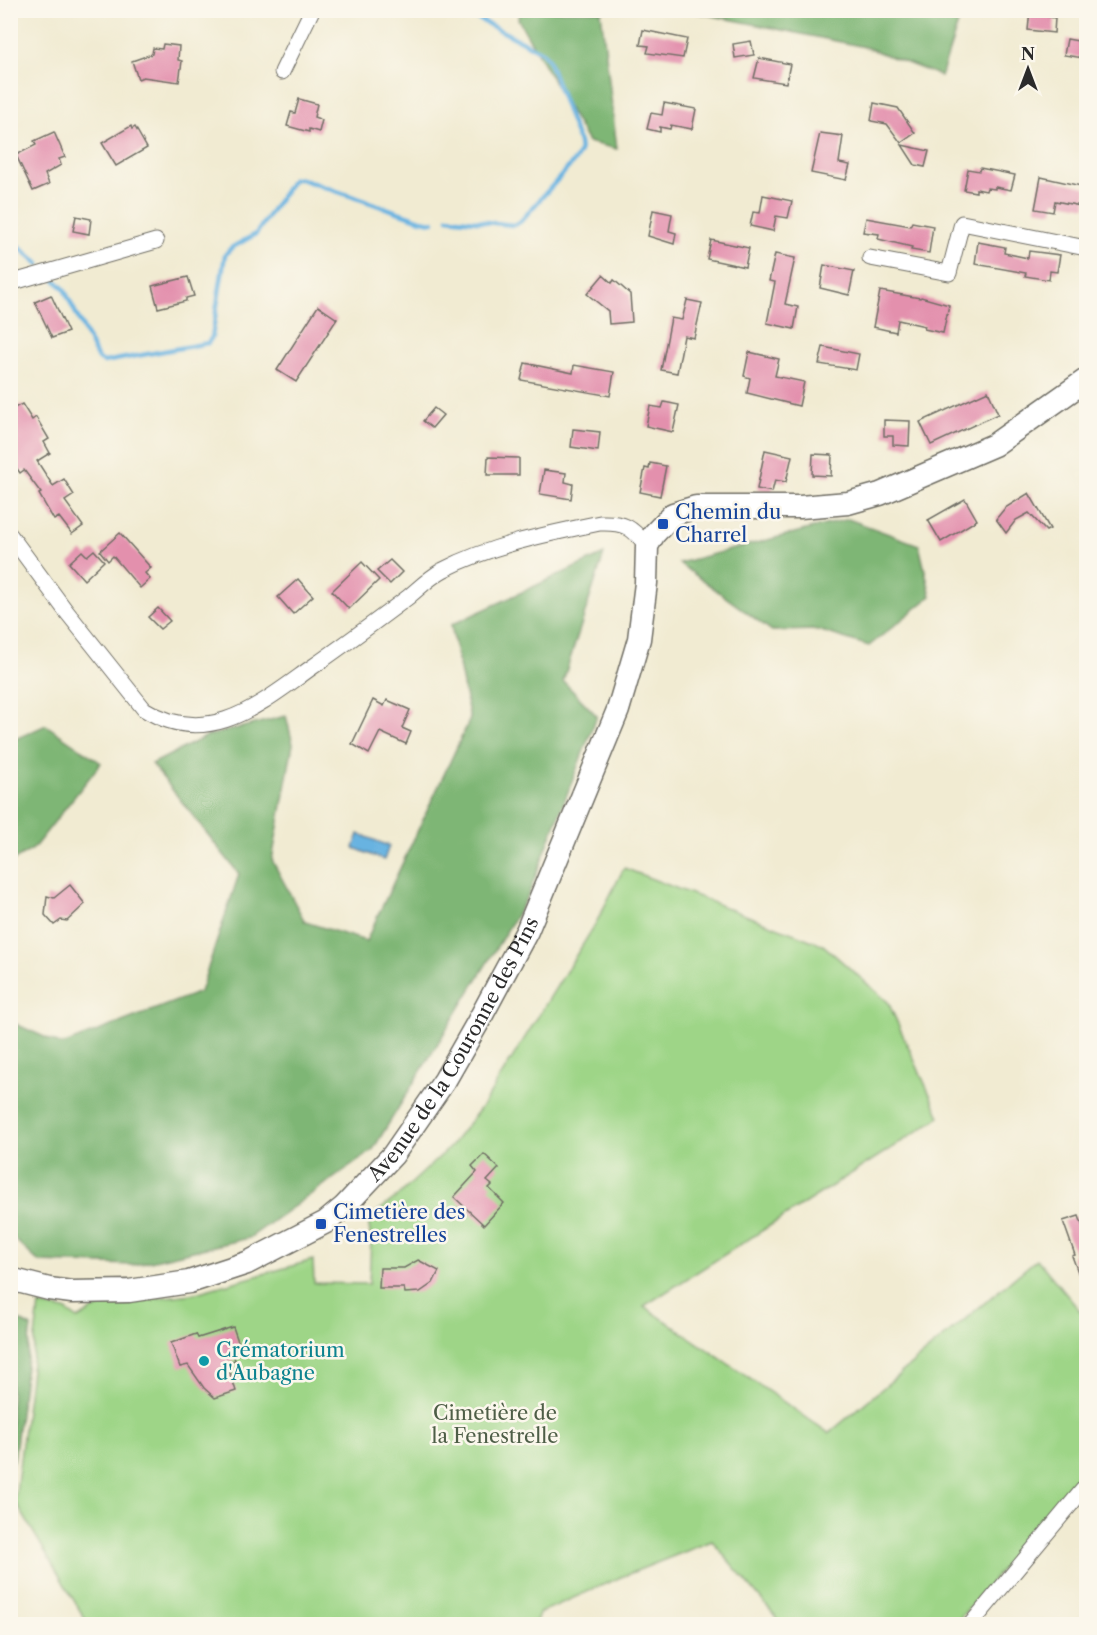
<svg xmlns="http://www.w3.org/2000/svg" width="1097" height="1635" font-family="'Libre Caslon Text',serif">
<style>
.green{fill:#9ed587;stroke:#648059;stroke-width:1.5}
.forest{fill:#7eb674;stroke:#547050;stroke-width:1.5}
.water{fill:#68b3e1;stroke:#4a6f86;stroke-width:1.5}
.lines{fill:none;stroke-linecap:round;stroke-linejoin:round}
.stream{stroke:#68b3e1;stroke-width:4.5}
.building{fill:#e390ad}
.street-casing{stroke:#706e65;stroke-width:17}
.secondary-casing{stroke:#706e65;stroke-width:25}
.street{stroke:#fff;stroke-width:15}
.secondary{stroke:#fff;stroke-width:22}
.transit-dot{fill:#1a4fb4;stroke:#fbf7ec;stroke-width:2}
.culture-dot{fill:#0f9aa8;stroke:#fbf7ec;stroke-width:2}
.labels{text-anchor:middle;stroke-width:5;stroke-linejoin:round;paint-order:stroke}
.transit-label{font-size:20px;fill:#164399;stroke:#fbf7ec;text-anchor:start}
.street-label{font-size:20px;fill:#2b2b2b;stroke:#fbf7ec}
.culture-label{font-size:20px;fill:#0d838f;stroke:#fbf7ec;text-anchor:start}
.park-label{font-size:20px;fill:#4e5e47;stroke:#fbf7ec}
</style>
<rect width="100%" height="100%" fill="#fbf7ec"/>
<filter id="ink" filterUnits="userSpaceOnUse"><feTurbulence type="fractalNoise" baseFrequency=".0167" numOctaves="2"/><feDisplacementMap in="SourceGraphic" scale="12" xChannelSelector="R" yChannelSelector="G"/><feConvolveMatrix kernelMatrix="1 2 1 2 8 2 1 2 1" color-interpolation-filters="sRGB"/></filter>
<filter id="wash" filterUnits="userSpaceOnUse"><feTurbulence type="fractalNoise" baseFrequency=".008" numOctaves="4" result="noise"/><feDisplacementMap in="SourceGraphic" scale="24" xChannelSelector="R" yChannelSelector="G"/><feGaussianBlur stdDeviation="1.35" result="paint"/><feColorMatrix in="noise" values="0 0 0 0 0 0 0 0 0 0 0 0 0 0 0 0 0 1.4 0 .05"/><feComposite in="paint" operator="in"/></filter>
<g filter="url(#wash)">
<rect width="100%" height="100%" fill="#f1ebd2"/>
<path class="green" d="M624 868 823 945 888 1002 940 1117 644 1306 829 1433 1037 1259 1086 1318V1470L955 1624H782L712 1541 621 1577 539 1613 535 1624H88L15 1501 39 1305 65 1310 78 1319 102 1304 192 1294 313 1260 314 1283 369 1284 371 1240 368 1219 399 1195 450 1147 483 1105 595 925Z"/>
<g class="forest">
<path d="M521 11H604L601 12 617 149 588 142 518 19Z"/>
<path d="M689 11 962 10V11L941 76 865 47Z"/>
<path d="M848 519 919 545 931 596 869 646 818 630 772 631 679 563Z"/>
<path d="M604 554 563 681 597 716 528 896 372 1151 249 1238 133 1265 39 1262 11 1236V1022L62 1045 200 992 239 874 152 764 207 736 286 716 293 744 272 860 305 922 366 941 470 719 451 625Z"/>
<path d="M46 725 101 763 33 849 11 862V741Z"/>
<path d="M11 1316 31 1327 14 1461 11 1465Z"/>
</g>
<path class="water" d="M359 834 389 846 384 860 354 848Z"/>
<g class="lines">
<g class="stream">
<path d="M448 218 513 225 520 222 576 159 580 152 579 143 548 59 542 52 461 10"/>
<path d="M10 239 39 264"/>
<path d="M52 277 64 289 98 359 104 362 208 343 212 337 225 255 231 248 256 234 293 179H301L421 220 433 222"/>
</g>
</g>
<g id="blocks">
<g class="building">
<path d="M1030 10H1045L1044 16 1055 18 1054 33 1028 30Z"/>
<path d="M643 30 687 39 683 58 647 53 649 46 640 45Z"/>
<path d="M1067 39 1084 42 1083 58 1064 55Z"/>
<path d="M751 41 754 55 735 58 733 44Z"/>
<path d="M163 44 179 46 178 60 182 61 179 82 143 77 138 79 132 61 152 54 153 48 162 49Z"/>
<path d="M759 58 790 64 786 83 754 78Z"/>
<path d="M299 99 317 104 314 117 322 120 319 132 309 129V132L287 126 291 112 295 113Z"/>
<path d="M664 103 696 109 692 129 671 125 670 129 660 127V132L647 129 651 113 662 115Z"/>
<path d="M874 103 898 108 915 133 901 143 887 124 871 121Z"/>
<path d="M131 126 132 129 135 127 147 148 116 166 102 143Z"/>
<path d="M54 132 65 157 59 159 61 165 45 174 49 184 33 191 16 155 36 145 34 141Z"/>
<path d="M820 133 843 136 839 163 850 165 846 180 811 173Z"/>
<path d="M902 145 929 151 925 167 915 165Z"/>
<path d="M980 168 1015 175 1011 190 995 187V189L987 188 986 191 976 189V192L964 190 968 169 979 171Z"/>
<path d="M1041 177 1086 187V207L1055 201 1053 212 1035 209Z"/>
<path d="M763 195 792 201 788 218 776 216 773 231 750 226 753 212 760 213Z"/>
<path d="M653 210 672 214 669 231 676 233 674 244 648 236Z"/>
<path d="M76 216 91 219 89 234 73 231Z"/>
<path d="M866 218 910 226 912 222 933 226 929 253 911 250 912 247 878 239 879 234 863 232Z"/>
<path d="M711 240 749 248 745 267 707 259Z"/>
<path d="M978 242 1005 247 1004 253 1028 258 1029 251 1060 255 1057 272 1050 271 1049 280 1025 276 1026 273 975 264Z"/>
<path d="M775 254 795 258 785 304 798 307 794 329 767 323 775 282 769 281Z"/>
<path d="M824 265 854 271 849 295 820 288Z"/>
<path d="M603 275 612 283 614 280 630 294 632 322 609 324 608 311 587 294Z"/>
<path d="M188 277 194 296 186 298V301L158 308 152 286Z"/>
<path d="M880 291 920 298 921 297 949 305 943 333 924 329 925 326 898 320 896 332 873 327Z"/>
<path d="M51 295 68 332 52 338 35 302Z"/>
<path d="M687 300 702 303 694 338 684 336 677 373 661 370 671 318 682 320Z"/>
<path d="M318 306 337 319 296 382 277 370Z"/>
<path d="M823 347 859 354 856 370 819 364Z"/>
<path d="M749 352 779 359 775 376 804 382 799 406 747 393 750 378 744 376Z"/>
<path d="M525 363 573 373 574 365 614 372 610 396 521 380Z"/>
<path d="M988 391 998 414 931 445 920 422Z"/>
<path d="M664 402 679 405 673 432 646 426 650 406 662 408Z"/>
<path d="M22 404 32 420 36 417 49 439 44 442 50 453 37 461 53 486 64 479 74 495 65 501 83 526 72 534 59 517 54 520 39 494 41 493 24 470 20 473 10 459V410Z"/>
<path d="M434 408 443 415 432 428 423 421Z"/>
<path d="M884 420 910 421 909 446 893 445V436H884Z"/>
<path d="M573 429 600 432 598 451 571 447Z"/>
<path d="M765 450 792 456 786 482 775 480 772 492 757 489Z"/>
<path d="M813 454 832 455 831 476 812 475Z"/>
<path d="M488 457 519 458V475H487Z"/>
<path d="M650 463 666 466 660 496 640 492 645 468 649 469Z"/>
<path d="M544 470 566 473 565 482 573 484 571 499 540 494Z"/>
<path d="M1029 493 1050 529 1046 531 1029 513 1016 520 1006 533 996 519 1005 508Z"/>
<path d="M965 499 977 520 941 542 928 520Z"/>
<path d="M120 533 151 568 145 573 150 579 140 588 113 556 108 561 100 551Z"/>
<path d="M94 550 104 561 84 580 69 563 82 551 87 556Z"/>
<path d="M390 560 402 572 390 584 377 571Z"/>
<path d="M362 562 379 580 349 609 332 591Z"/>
<path d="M298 579 313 596 293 614 278 597Z"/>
<path d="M158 608 170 621 160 629 148 617Z"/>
<path d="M373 700 384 706 387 700 410 710 402 728 411 732 406 744 380 732 369 754 352 744Z"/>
<path d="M70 885 85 904 67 921 61 920 54 925 45 915 47 896 54 898Z"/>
<path d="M484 1154 499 1168 487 1181 492 1185 489 1188 504 1203 484 1225 454 1197 477 1172 472 1166Z"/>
<path d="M1079 1216 1086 1235 1085 1291 1072 1256 1075 1255 1063 1221Z"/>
<path d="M418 1260 439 1271 433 1283 420 1292 405 1293 404 1288H379L380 1268H404Z"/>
<path d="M233 1327 240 1347 232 1350 235 1360 227 1363 236 1391 215 1398 204 1388 188 1365 180 1367 171 1343 196 1334 198 1338Z"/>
</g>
</g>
</g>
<g filter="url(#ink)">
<use href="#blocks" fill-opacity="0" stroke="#706e65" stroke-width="1.5"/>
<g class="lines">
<defs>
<g id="street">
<path d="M282 72 312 10"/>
<path d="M870 258 949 273 962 223 1086 248"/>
<path d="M10 283 156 241"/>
<path d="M10 535 66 611 144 709C208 749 259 705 311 668 344 645 375 622 407 598 418 589 430 577 443 570 491 545 547 534 600 523 624 522 632 527 647 546"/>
<path d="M971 1624 1086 1486"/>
</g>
<g id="secondary">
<path id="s1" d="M10 1279 49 1289 72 1292 129 1291 189 1282 247 1263 326 1222 344 1207 393 1155 445 1080 477 1024 527 931 618 710 639 639 646 583 647 546 654 534 673 514 696 507H800L848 503 880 494 994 445 1086 380"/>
</g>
</defs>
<use href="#street" class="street-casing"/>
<use href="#secondary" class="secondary-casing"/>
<use href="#street" class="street"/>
<use href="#secondary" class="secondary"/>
</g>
</g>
<g class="transit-dot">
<rect x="657" y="518" width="12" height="12" rx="3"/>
<rect x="315" y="1218" width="12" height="12" rx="3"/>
</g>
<circle class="culture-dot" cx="204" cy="1361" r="6"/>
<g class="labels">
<g class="transit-label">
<text x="675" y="519">Chemin du<tspan x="675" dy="23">Charrel</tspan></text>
<text x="333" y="1219">Cimetière des<tspan x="333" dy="23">Fenestrelles</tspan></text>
</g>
<g class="street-label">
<text dy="7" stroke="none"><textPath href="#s1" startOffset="548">Avenue de la Couronne des Pins</textPath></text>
</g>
<g class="culture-label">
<text x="216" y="1357">Crématorium<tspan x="216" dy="23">d'Aubagne</tspan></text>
</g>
<g class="park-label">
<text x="495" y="1420">Cimetière de<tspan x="495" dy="23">la Fenestrelle</tspan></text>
</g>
</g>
<rect width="1097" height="1635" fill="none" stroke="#fbf7ec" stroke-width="36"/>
<g transform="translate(1028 69)" stroke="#fbf7ec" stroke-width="4.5" paint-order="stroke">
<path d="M0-4.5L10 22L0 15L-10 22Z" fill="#2b2b2b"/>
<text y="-9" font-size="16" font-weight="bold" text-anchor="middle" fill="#2b2b2b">N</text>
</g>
</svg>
